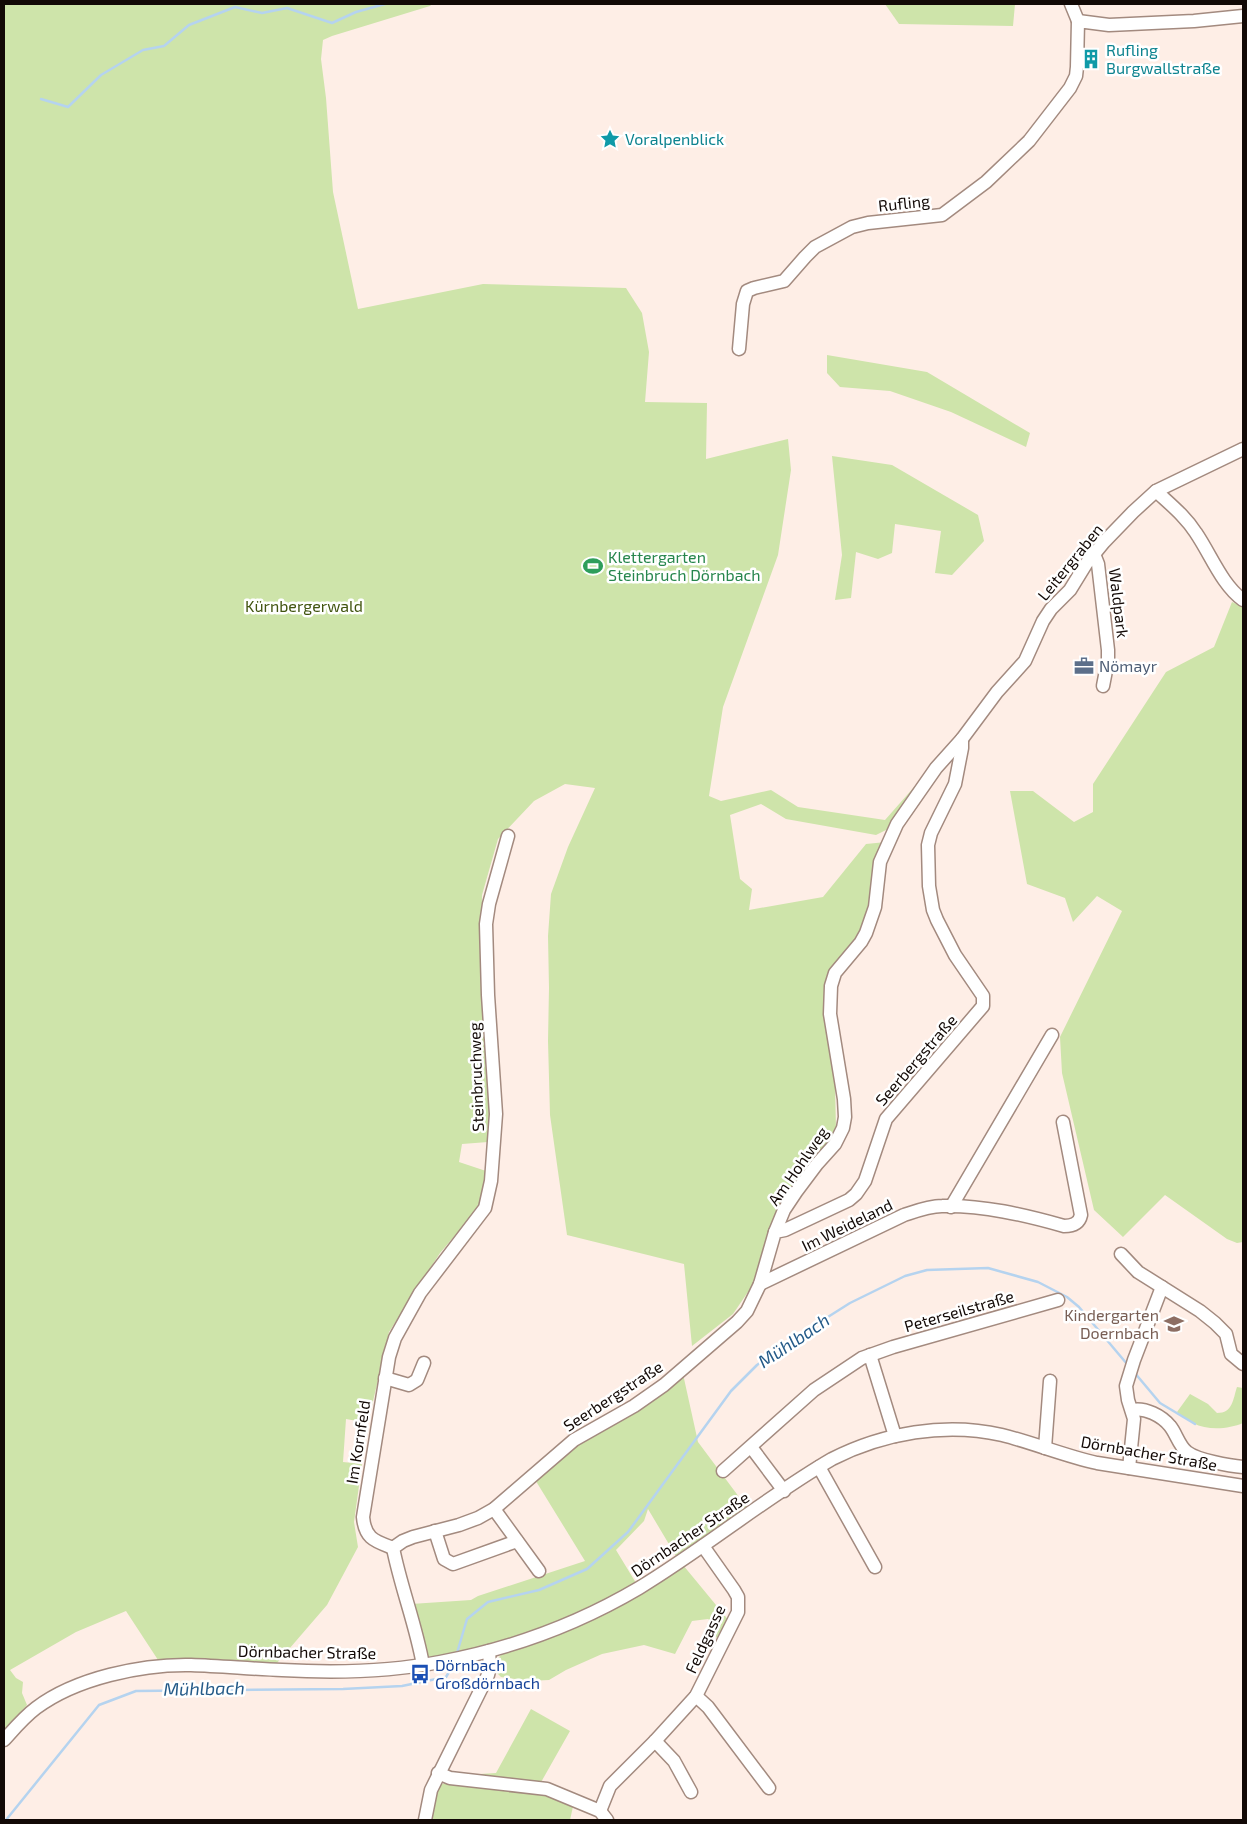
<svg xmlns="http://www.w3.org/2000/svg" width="1247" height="1824" font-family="'Exo 2',sans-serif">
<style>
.green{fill:#cee4aa}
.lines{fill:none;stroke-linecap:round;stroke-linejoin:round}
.stream{stroke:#b5d3ef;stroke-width:2.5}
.minor-casing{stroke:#a38a7f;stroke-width:15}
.minor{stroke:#fff;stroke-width:12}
.labels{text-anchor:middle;stroke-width:5;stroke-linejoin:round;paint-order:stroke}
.culture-label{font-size:16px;fill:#0d838f;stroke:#fff;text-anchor:start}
.street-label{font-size:16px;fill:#120906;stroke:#fff}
.leisure-label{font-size:16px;fill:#27864d;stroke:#fff;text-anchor:start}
.park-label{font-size:16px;fill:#41540f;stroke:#fff}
.service-label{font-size:16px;fill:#4e5e75;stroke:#fff;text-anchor:start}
.education-label{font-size:16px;fill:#785e54;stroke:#fff;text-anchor:end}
.transit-label{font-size:16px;fill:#164399;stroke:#fff;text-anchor:start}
.water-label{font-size:18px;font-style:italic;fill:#245a88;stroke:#fff}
</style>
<rect width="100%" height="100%" fill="#feeee6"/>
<g class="green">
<path d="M4 4H432L430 6 332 36 323 40 321 59 326 98 333 192 358 309 483 284 626 288 642 313 649 352 645 402 707 403 706 459 788 439 791 470 778 555 723 707 709 796 721 801 771 790 798 807 885 820 915 786 919 787 890 828 876 835 786 819 761 804 730 815 740 879 752 889 749 910 823 897 866 844 886 842 859 937 835 963 825 991 835 1086 836 1129 832 1139 763 1254 752 1286 733 1314 692 1346 684 1264 567 1235 550 1115 548 1041 549 988 548 936 551 894 568 847 595 788 565 784 534 801 498 839 482 895 481 968 491 1040 488 1142 462 1144 459 1162 486 1171 480 1206 440 1253 389 1332 368 1423 346 1419 343 1462 362 1464 354 1522 358 1547 327 1605 277 1663H160L126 1611 76 1632 10 1670 16 1678 23 1682 22 1693 27 1705 4 1731V1606L5 1603 4 1602Z"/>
<path d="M885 4H1015L1013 26 899 24Z"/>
<path d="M827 355 927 372 1030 433 1026 447 951 412 890 391 840 387 827 373Z"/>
<path d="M832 456 892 465 978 515 984 541 952 575 935 573 941 531 895 524 892 553 878 559 856 552 851 598 835 600 842 555Z"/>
<path d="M1232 602 1243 607V1242L1237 1243 1227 1239 1165 1195 1123 1237 1094 1210 1062 1073 1060 1037 1122 911 1097 896 1073 922 1065 898 1027 884 1010 791H1033L1074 822 1093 812V784L1166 672 1214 647Z"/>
<path d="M683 1374 698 1442 748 1509 676 1556 648 1509 644 1521 616 1550 636 1583C572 1618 502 1650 427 1657L411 1604 471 1600 478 1596 585 1561 534 1478 574 1446Z"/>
<path d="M1237 1387 1243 1388V1423C1229 1429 1208 1431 1193 1423 1188 1420 1182 1416 1177 1412L1190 1394 1208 1404 1217 1413C1233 1413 1233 1399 1237 1387Z"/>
<path d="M683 1565 730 1622 720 1641 711 1632 713 1622 708 1619 692 1621 675 1654 644 1645 602 1654 566 1670 549 1680 529 1681 501 1677 497 1673 495 1667 498 1658 505 1651Z"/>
<path d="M531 1709 570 1731 540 1784 464 1775 496 1773Z"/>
<path d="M450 1782 533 1790 574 1802 570 1820H429L439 1785Z"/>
</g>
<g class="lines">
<g class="stream">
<path d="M41 99 68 107 101 75 143 50 164 46 189 25 235 7 262 13 287 8 332 23 356 12 385 4"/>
<path d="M1134 1372 1160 1403 1195 1424"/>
<path d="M457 1653 467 1619 488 1602 539 1590 587 1569 628 1532 731 1391 757 1365 801 1334 850 1303 905 1276 927 1270 988 1268 1038 1282 1067 1297 1079 1307 1127 1364"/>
<path d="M6 1820 99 1705 136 1691 343 1689 402 1686 446 1677 452 1667"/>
</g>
<defs>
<g id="minor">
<path d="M1071 4 1078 21"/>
<path d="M739 349 743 304 747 291 754 288 784 281 805 257 815 247 852 227 868 223 942 215 986 182 1029 141 1070 88 1076 76 1077 67 1078 21 1109 25 1194 21 1243 16"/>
<path d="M1156 491C1171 505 1185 516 1196 533 1211 555 1222 585 1243 600"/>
<path d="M1094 554 1098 564 1108 650V660L1103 686"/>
<path d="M951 1207 1052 1035"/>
<path d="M775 1232 784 1210 796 1192 817 1164 835 1144 843 1128 845 1117 844 1099 830 1014 831 986 835 973 861 942 866 933 875 907 880 862 897 824 936 768 962 739 997 692 1025 661 1043 621 1051 609 1070 590 1086 564 1104 542 1133 512 1156 491 1243 449"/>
<path d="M1121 1254 1138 1272 1200 1311 1215 1323 1226 1334 1231 1354 1243 1364"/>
<path d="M760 1284 904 1215C916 1211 929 1206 942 1206 983 1205 1025 1215 1064 1226 1072 1226 1079 1224 1081 1215L1063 1122"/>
<path d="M870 1355 895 1436"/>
<path d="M385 1378 409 1385 417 1380 424 1363"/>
<path d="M1132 1410C1145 1407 1162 1416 1170 1426 1176 1433 1179 1446 1187 1452 1197 1460 1230 1466 1243 1467"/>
<path d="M751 1447 784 1491"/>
<path d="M1045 1448 1050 1381"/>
<path d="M819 1467 875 1567"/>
<path d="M1129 1468 1134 1419 1128 1400 1126 1386 1134 1360 1162 1287"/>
<path d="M723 1471 814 1390 862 1358 893 1347 1058 1300"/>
<path d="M494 1509 539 1571"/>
<path d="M435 1531 444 1559 453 1564 517 1541"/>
<path d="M393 1548C375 1541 365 1539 363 1517L389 1357 395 1338 420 1293 485 1208 491 1181 496 1114 488 995 486 924 489 904 508 836"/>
<path d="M423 1665C416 1625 401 1588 393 1548L403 1541 413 1537 459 1525 478 1518 494 1509 574 1440 634 1406 664 1385 737 1322 747 1311 760 1284 775 1232 785 1230 849 1200 856 1194 865 1181 886 1119 983 1006V996L955 955 937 920 933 910 929 886 928 845 931 833 955 784 962 748V739"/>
<path d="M696 1696 708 1707 769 1788"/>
<path d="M4 1740C14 1729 24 1717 36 1708 76 1678 142 1664 191 1665 222 1666 252 1669 282 1670 335 1673 388 1672 440 1662 510 1649 578 1624 639 1588 705 1548 765 1498 832 1459 883 1433 945 1422 1002 1435 1034 1443 1065 1456 1097 1463L1243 1486"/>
<path d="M655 1741 674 1761 691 1792"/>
<path d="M438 1773 450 1778 547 1789 600 1811 607 1820"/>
<path d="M600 1811 610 1786 655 1741 696 1696 738 1612V1597L734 1590 703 1546"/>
<path d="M425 1820 431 1790 488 1675 490 1667 489 1651"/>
</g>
</defs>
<use href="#minor" class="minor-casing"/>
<use href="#minor" class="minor"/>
</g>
<defs>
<symbol id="building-bare" viewBox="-9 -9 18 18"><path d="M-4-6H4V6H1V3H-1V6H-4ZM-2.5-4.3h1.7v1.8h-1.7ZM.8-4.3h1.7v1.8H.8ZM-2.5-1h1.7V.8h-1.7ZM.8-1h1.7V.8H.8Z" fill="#0f9aa8" stroke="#fff" stroke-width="2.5" paint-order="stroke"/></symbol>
<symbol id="sight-bare" viewBox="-9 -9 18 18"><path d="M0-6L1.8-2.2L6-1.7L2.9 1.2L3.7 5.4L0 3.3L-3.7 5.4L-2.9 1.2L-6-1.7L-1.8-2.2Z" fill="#0f9aa8" stroke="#fff" stroke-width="2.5" paint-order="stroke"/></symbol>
<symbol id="stadium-bare" viewBox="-9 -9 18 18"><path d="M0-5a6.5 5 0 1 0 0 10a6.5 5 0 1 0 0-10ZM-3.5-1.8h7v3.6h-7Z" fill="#2e9e5b" stroke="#fff" stroke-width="2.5" paint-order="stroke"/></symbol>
<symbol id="office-bare" viewBox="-9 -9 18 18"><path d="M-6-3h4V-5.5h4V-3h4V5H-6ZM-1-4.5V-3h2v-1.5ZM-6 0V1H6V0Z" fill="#5c6f8a" stroke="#fff" stroke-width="2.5" paint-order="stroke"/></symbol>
<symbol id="school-bare" viewBox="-9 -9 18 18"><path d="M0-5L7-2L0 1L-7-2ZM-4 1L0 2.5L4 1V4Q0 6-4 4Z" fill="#8d6e63" stroke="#fff" stroke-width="2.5" paint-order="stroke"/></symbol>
<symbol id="bus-bare" viewBox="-9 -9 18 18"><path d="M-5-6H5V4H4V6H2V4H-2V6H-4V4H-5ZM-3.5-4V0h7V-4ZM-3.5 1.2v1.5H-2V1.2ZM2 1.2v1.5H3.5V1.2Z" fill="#1a4fb4" stroke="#fff" stroke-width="2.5" paint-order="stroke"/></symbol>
</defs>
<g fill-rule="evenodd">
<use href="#building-bare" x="1077" y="45" width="28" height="28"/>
<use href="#sight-bare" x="596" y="125" width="28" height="28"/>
<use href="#stadium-bare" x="579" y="552" width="28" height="28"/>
<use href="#office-bare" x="1070" y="652" width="28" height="28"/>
<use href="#school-bare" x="1160" y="1310" width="28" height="28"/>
<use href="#bus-bare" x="406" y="1660" width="28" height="28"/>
</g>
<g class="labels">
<g class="culture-label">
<text x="1106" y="56">Rufling<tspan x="1106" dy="18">Burgwallstraße</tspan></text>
<text x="625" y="145">Voralpenblick</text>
</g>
<g class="street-label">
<text transform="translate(904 203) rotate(-6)" y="6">Rufling</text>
<text transform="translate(1070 562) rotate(-51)" y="6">Leitergraben</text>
<text transform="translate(1119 603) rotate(83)" y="6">Waldpark</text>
<text transform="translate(916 1060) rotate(-49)" y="6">Seerbergstraße</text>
<text transform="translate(476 1077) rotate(-92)" y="6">Steinbruchweg</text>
<text transform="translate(798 1166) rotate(-55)" y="6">Am Hohlweg</text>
<text transform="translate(847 1225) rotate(-26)" y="6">Im Weideland</text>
<text transform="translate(959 1311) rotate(-16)" y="6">Peterseilstraße</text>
<text transform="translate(613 1396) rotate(-33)" y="6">Seerbergstraße</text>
<text transform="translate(358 1442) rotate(-81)" y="6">Im Kornfeld</text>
<text transform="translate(1149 1453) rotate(10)" y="6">Dörnbacher Straße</text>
<text transform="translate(690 1534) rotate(-34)" y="6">Dörnbacher Straße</text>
<text transform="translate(705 1639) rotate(-65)" y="6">Feldgasse</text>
<text transform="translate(307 1652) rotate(1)" y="6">Dörnbacher Straße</text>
</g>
<g class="leisure-label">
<text x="608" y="563">Klettergarten<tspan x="608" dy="18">Steinbruch Dörnbach</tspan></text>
</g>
<g class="park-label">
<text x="304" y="612">Kürnbergerwald</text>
</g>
<g class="service-label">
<text x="1099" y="672">Nömayr</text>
</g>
<g class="education-label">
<text x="1159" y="1321">Kindergarten<tspan x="1159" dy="18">Doernbach</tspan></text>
</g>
<g class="transit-label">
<text x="435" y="1671">Dörnbach<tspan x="435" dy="18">Großdörnbach</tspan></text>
</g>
<g class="water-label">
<text transform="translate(794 1341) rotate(-34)" y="6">Mühlbach</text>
<text transform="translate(204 1689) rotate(-1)" y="6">Mühlbach</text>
</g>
</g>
<rect width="1247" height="1824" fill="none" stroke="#120906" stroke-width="10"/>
</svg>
